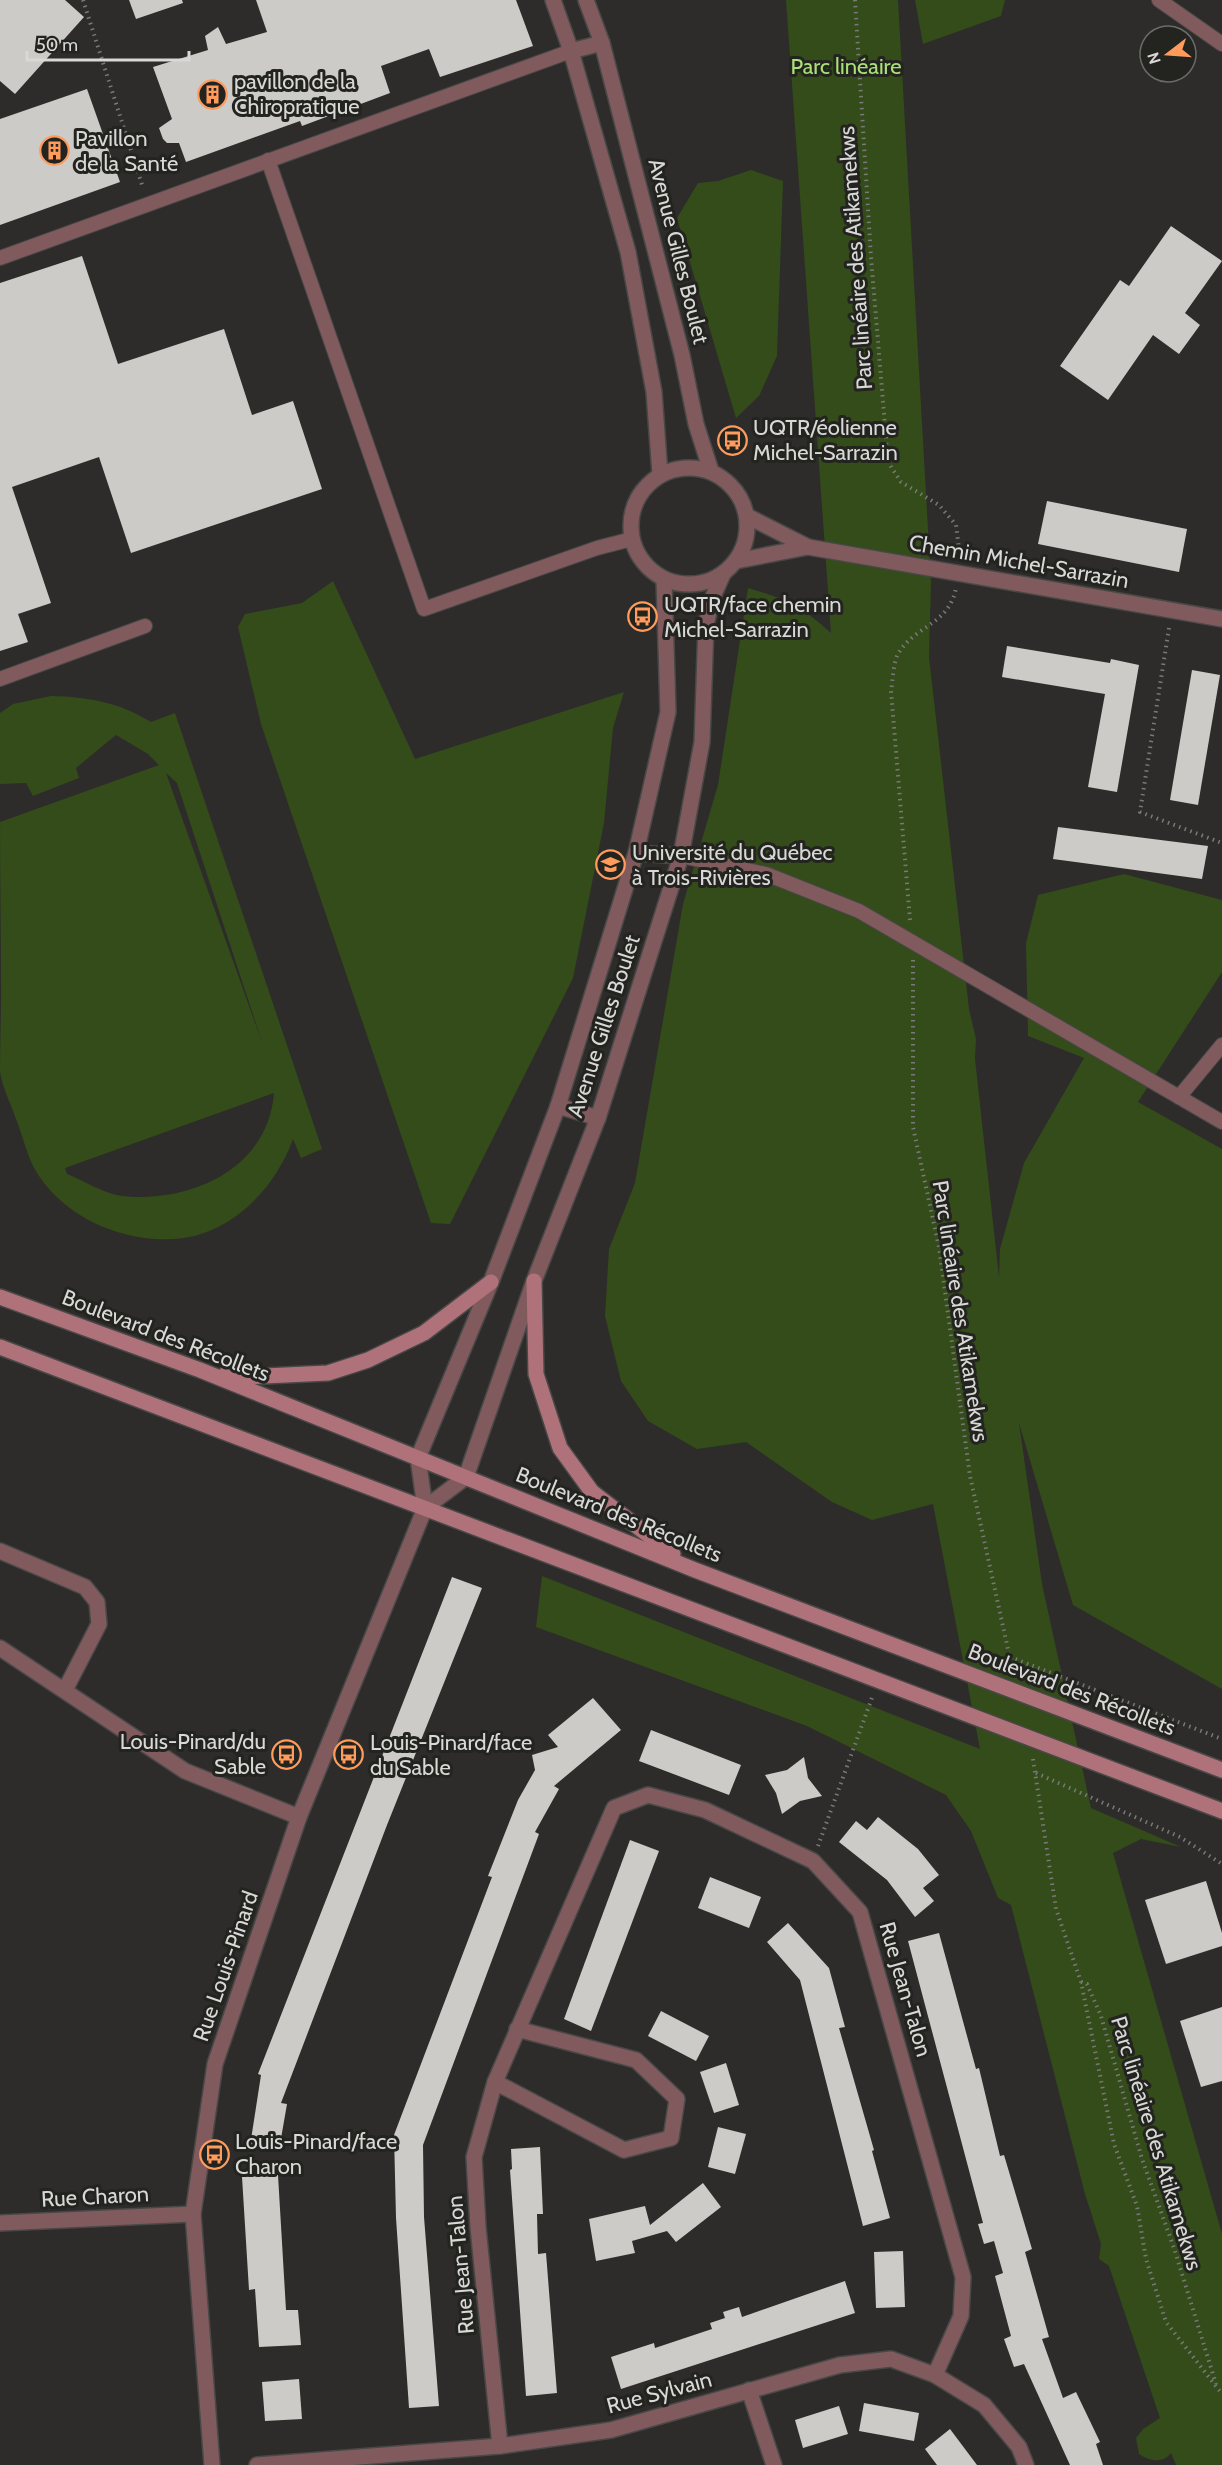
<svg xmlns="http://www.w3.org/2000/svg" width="1222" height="2465" font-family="Cabin,sans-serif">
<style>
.green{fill:#334c1a;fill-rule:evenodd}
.building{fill:#cccbc7}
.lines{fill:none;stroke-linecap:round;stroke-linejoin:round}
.service-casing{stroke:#484846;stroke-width:16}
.minor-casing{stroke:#484846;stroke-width:18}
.secondary-casing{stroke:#484846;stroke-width:18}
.path{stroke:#797977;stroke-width:4;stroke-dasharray:1.5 4.5;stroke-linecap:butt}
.service{stroke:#815a5e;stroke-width:14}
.minor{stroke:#815a5e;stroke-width:15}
.secondary{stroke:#b0727a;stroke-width:15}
.labels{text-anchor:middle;stroke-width:6;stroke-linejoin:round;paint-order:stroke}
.park-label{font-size:22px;fill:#a9e078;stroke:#232320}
.poi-label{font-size:22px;fill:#d8d8d6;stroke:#232320;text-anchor:start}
.street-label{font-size:22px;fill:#d8d8d6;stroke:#232320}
</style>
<rect width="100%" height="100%" fill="#2d2c2a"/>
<g class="green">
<path d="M786 0H898L931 582 929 657 969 1009 976 1039 975 1059 999 1277 1000 1249 1024 1163 1084 1058 1028 1036 1026 943 1038 895 1124 874 1222 900V972L1138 1102 1222 1149V1689L1073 1605 1019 1423 1042 1584 1091 1808 1181 1847 1141 1839 1113 1853 1222 2234V2465H1176L1171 2453C1163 2464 1149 2461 1139 2454L1136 2438 1143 2429 1160 2418 1109 2266 1099 2259 1101 2244 1085 2194 1011 1905 998 1898 971 1831 946 1795 807 1726 536 1627 542 1576 980 1749 933 1504 872 1520 832 1502 746 1442 697 1449 648 1421 621 1381 605 1316 609 1249 635 1183 683 904 718 785 748 588C788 600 801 606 831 633Z"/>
<path d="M915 0H1005L1001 16 923 44Z"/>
<path d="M751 170 783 181 777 356 759 396 736 418 677 218 698 183 718 181Z"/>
<path d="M333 581 415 759 624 692 613 728 604 823 573 978 450 1224 431 1223 261 724 238 627 245 614 302 603Z"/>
<path d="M51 696C88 697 119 702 151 722L175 713 322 1149 301 1158 293 1139C276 1186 236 1230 184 1238 127 1246 61 1218 33 1166 26 1151 22 1134 16 1119 11 1104 2 1087 0 1071 0 1046 1 1019 1 994 1 937 0 879 0 822L159 765 148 754 116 735 76 768 79 778 33 796 26 783 0 784V713L13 704ZM166 773 177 783 263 1045ZM274 1093C268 1169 191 1203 122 1196 105 1194 84 1181 67 1174L65 1168Z"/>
</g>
<g class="building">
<path d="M0 0H65L84 17 15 94 0 81Z"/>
<path d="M129 0H182L183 3 136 19Z"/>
<path d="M256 0H516L533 46 440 77 429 49 381 66 390 93 302 126 300 121 186 162 179 143H167L163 139 159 128 172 119 153 67 208 50 205 36 218 27 226 44 267 32Z"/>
<path d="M87 89 120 182 0 225V119Z"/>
<path d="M1171 226 1222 261 1185 313 1200 325 1179 354 1153 335 1108 400 1060 366 1120 280 1129 286Z"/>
<path d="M82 256 118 364 224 329 252 415 293 401 322 489 131 553 99 457 12 487 51 603 18 614 28 642 0 651V283Z"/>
<path d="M1047 501 1187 529 1179 572 1038 544Z"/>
<path d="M1007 646 1110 663 1111 659 1139 665 1117 792 1088 787 1105 694 1002 677Z"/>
<path d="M1192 670 1220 675 1198 805 1170 800Z"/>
<path d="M1058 827 1208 846 1202 879 1053 859Z"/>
<path d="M452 1577 482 1588 387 1825 281 2103 287 2104 279 2150 250 2146 261 2075 258 2074Z"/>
<path d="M593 1698 621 1730 554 1786 559 1789 535 1832 539 1834 423 2145 424 2217 439 2406 409 2408 396 2218 394 2135 492 1877 488 1876 518 1800 535 1770 532 1755 558 1747 548 1735Z"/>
<path d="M651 1730 741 1765 729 1795 639 1761Z"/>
<path d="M804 1757 808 1778 822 1796 800 1801 782 1814 776 1793 765 1775 787 1770Z"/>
<path d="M878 1817 918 1849 939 1875 923 1888 934 1901 915 1917 887 1880 839 1842 856 1821 867 1830Z"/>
<path d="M630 1840 659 1851 591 2031 564 2019Z"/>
<path d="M710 1877 761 1897 749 1928 698 1908Z"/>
<path d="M1206 1881 1222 1933V1946L1166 1964 1145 1900Z"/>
<path d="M788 1923 829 1968 845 2027 839 2028 874 2150 872 2151 890 2218 863 2226 800 1980 767 1942Z"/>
<path d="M939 1933 976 2069 979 2068 1000 2156 1004 2155 1032 2249 1025 2252 1049 2337 1042 2339 1063 2398 1076 2392 1100 2442 1096 2444 1103 2465H1070L1024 2364 1014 2367 1004 2339 1011 2336 995 2276 1003 2273 994 2241 984 2244 978 2224 983 2223 908 1941Z"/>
<path d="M1222 2007V2081L1201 2087 1180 2021Z"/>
<path d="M661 2011 709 2036 696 2061 648 2036Z"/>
<path d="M726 2063 739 2105 714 2113 700 2072Z"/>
<path d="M718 2127 746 2134 735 2174 708 2167Z"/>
<path d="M540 2147 543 2214H537L538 2254 546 2253 557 2393 526 2396 510 2170 512 2169 511 2149Z"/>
<path d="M278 2175 286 2310H298L301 2345 259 2347 255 2289 249 2290 242 2177Z"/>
<path d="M703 2183 721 2207 676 2242 667 2231 632 2241 635 2253 596 2261 589 2219 645 2206 650 2225Z"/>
<path d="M903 2251 905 2307 876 2308 874 2252Z"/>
<path d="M845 2281 855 2313 621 2389 611 2357 654 2343 655 2348 712 2329 710 2323 725 2318 723 2312 739 2307 742 2317Z"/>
<path d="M299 2379 302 2419 265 2421 262 2382Z"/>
<path d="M864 2403 919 2413 914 2441 859 2431Z"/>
<path d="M839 2406 848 2434 803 2448 795 2420Z"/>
<path d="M950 2429 977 2465H937L925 2449Z"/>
</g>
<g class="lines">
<defs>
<g id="service">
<path d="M1159 0 1222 44"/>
<path d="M268 160 424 609 597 548 632 539"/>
<path d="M0 258 571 51"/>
<path d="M0 679 145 626"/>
<path d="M681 856 766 874 859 911 1222 1122"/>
<path d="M1179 1097 1222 1045"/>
</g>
<g id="minor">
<path d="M553 0 571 51 628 252 654 392 660 474"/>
<path d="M586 0 602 43 682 355 696 424 711 471"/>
<path d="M571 51 602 43"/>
<circle cx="689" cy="526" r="58"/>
<path d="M808 547 1222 619"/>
<path d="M736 561 808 547 747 516"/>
<path d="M636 853 681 856"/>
<path d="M558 1106 598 1118"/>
<path d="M425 1508 466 1477 534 1281 598 1118 681 856 702 742 706 625 712 599 723 574"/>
<path d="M0 1551 85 1587 97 1602 99 1624 65 1690"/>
<path d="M0 1648 185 1771 299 1817"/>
<path d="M495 2082 624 2150 671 2138 677 2099 636 2060 517 2029"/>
<path d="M0 2223 193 2214"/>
<path d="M749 2390 774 2465"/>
<path d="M500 2446 478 2227 474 2157 495 2082 614 1808 648 1795 705 1810 813 1861 860 1912 963 2277 961 2316 935 2375"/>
<path d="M212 2465 193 2214 215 2064 299 1817 425 1508 418 1458 491 1282 558 1106 636 853 668 712 664 579"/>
<path d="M257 2465 500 2446 611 2430 840 2365 891 2359 935 2375 984 2405 1019 2447 1026 2465"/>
</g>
<g id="secondary">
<path d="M534 1281 536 1374 560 1448 592 1492 673 1554"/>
<path d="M0 1297 200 1370 695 1570 1222 1770"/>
<path d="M0 1347 1222 1811"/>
<path d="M226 1374 242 1377 328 1373 368 1360 424 1333 491 1282"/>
</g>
</defs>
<use href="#service" class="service-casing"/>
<use href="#minor" class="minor-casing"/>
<use href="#secondary" class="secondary-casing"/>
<g class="path">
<path d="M83 0 143 188"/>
<path d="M855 0 871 257 888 462 901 482 939 505 956 525 960 557"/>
<path d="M1169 628 1140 812 1222 843"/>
<path d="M910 920 891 691C893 680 893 663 898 654 915 625 949 625 956 588"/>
<path d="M913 960V1127L939 1247 970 1476 1013 1672"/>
<path d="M1010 1657 1222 1739"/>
<path d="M1033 1759 1056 1909 1081 1982 1114 2144 1137 2206 1146 2259 1166 2322 1222 2394"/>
<path d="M1036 1773 1180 1837 1222 1864"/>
<path d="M818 1846 873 1695"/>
<path d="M1081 1982 1087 1984 1101 2016 1142 2159 1174 2248 1216 2384"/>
</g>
<use href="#service" class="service"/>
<use href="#minor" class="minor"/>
<use href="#secondary" class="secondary"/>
</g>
<defs>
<symbol id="building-ring" viewBox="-11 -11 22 22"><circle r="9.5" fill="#232320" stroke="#ff9b5b" stroke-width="1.5"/><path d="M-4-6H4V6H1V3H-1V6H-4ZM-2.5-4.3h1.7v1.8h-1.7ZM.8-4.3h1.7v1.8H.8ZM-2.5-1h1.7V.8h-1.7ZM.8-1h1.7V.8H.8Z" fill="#ff9b5b"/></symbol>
<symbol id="bus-ring" viewBox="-11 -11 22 22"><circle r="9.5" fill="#232320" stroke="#ff9b5b" stroke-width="1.5"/><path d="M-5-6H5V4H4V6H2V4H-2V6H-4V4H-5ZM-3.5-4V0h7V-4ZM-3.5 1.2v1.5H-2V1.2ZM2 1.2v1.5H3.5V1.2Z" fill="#ff9b5b"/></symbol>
<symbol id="university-ring" viewBox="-11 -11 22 22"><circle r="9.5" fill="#232320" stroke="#ff9b5b" stroke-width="1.5"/><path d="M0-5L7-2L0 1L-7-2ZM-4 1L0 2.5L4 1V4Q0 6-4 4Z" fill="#ff9b5b"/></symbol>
</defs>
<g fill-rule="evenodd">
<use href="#building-ring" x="196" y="78" width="33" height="33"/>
<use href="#building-ring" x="38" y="134" width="33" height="33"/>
<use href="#bus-ring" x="716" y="424" width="33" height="33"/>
<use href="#bus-ring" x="626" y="600" width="33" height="33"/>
<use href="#university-ring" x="594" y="848" width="33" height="33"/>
<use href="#bus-ring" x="270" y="1738" width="33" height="33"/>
<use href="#bus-ring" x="332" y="1738" width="33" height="33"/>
<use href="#bus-ring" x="198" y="2138" width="33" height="33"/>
</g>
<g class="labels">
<g class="park-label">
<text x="846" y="74">Parc linéaire</text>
</g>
<g class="poi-label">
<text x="234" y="89">pavillon de la<tspan x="234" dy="25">Chiropratique</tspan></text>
<text x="75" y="146">Pavillon<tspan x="75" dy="25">de la Santé</tspan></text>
<text x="753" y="435">UQTR/éolienne<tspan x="753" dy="25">Michel-Sarrazin</tspan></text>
<text x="664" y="612">UQTR/face chemin<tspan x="664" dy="25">Michel-Sarrazin</tspan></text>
<text x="632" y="860">Université du Québec<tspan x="632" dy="25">à Trois-Rivières</tspan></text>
<text x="266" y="1749" text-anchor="end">Louis-Pinard/du<tspan x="266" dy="25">Sable</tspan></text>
<text x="370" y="1750">Louis-Pinard/face<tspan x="370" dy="25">du Sable</tspan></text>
<text x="235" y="2149">Louis-Pinard/face<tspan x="235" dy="25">Charon</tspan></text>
</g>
<g class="street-label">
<text transform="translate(679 251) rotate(76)" y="8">Avenue Gilles Boulet</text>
<text transform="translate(855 258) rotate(-94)" y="8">Parc linéaire des Atikamekws</text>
<text transform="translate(1019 561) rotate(10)" y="8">Chemin Michel-Sarrazin</text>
<text transform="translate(603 1026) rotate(-72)" y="8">Avenue Gilles Boulet</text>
<text transform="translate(961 1311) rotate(81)" y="8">Parc linéaire des Atikamekws</text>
<text transform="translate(166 1335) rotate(21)" y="8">Boulevard des Récollets</text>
<text transform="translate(619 1514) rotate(22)" y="8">Boulevard des Récollets</text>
<text transform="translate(1072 1689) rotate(21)" y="8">Boulevard des Récollets</text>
<text transform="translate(225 1966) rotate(-71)" y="8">Rue Louis-Pinard</text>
<text transform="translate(906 1989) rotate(74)" y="8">Rue Jean-Talon</text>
<text transform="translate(1157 2143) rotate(73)" y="8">Parc linéaire des Atikamekws</text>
<text transform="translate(95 2196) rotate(-3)" y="8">Rue Charon</text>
<text transform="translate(460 2265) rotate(-95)" y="8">Rue Jean-Talon</text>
<text transform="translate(659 2392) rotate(-15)" y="8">Rue Sylvain</text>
</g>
</g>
<g transform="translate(1168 54) rotate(253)"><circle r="28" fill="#232320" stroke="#6b6b69" stroke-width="1.5"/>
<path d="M0-4.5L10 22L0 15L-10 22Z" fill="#ff9b5b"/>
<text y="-9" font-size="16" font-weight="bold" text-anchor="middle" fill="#d8d8d6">N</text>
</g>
<path d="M27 51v9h162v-9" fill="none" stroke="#d8d8d6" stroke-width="3"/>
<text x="36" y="51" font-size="18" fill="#d8d8d6" stroke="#232320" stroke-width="4.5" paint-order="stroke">50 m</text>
</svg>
